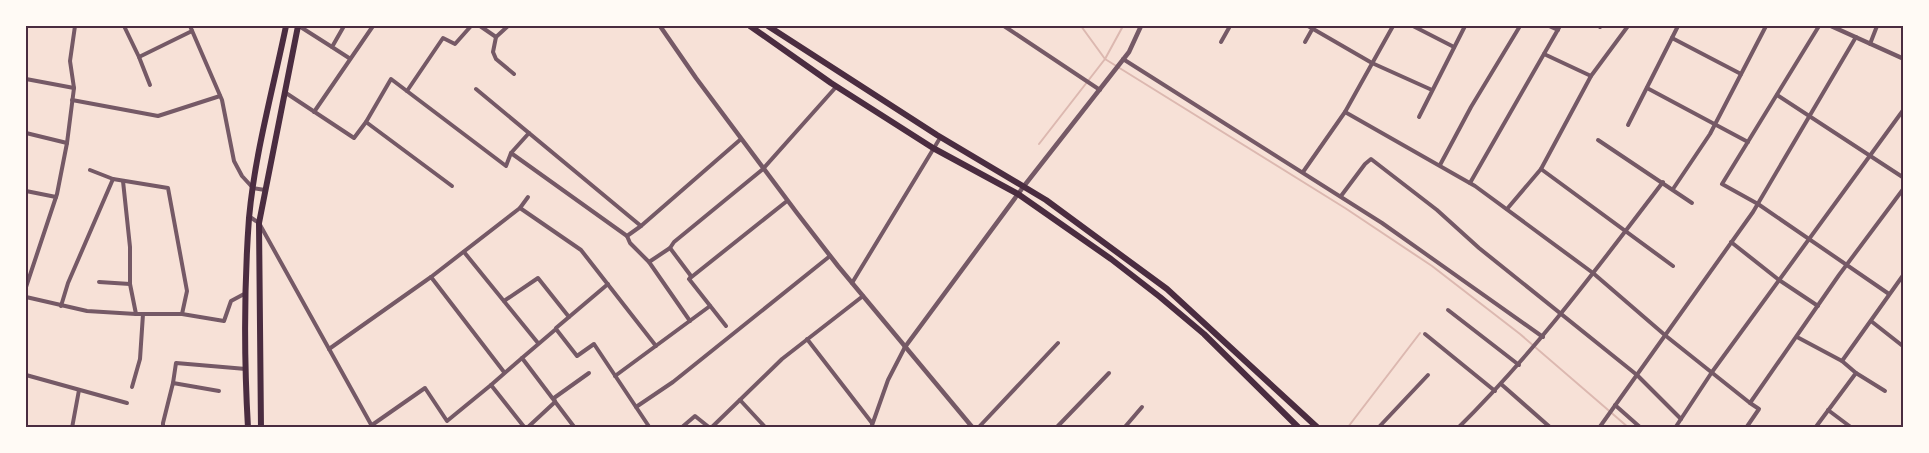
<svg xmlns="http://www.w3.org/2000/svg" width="1929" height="453" font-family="Lora,serif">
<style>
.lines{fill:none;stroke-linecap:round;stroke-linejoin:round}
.stream{stroke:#dcb8b0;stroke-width:2}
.minor{stroke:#755966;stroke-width:4}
.tertiary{stroke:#755966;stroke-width:4.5}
.primary{stroke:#4a2c40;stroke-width:6}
.neatline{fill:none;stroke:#4a2c40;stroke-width:2}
</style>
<rect width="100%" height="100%" fill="#f7e1d7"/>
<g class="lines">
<g class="stream">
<path d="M1081 26 1105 59 1345 208 1432 266 1520 334 1629 428"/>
<path d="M1039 144 1105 59 1123 26"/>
<path d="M1348 427 1420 333"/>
</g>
<g class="minor">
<path d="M124 26 139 57 192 31"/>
<path d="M190 26 222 100 234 161 242 176 253 188 265 190"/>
<path d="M299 26 332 47"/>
<path d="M344 26 332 47 349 58"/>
<path d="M480 26 496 37"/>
<path d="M508 26 496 37 493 52 496 59 514 74"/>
<path d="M1004 26 1100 90"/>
<path d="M1308 26 1372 63 1432 90"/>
<path d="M1413 26 1454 47"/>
<path d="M1549 26 1558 30"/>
<path d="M1819 26 1722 184 1758 204 1889 294"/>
<path d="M1600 27 1601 26"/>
<path d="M1672 38 1741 74"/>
<path d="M1221 42 1230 26"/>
<path d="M1305 42 1314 26"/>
<path d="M1870 44 1877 26"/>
<path d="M1544 54 1591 76"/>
<path d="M139 57 150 85"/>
<path d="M1123 59 1382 223 1543 337"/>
<path d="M26 79 74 88"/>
<path d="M1647 88 1748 142"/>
<path d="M476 89 641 226 741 139"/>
<path d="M407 91 443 38 455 44 471 26"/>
<path d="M286 93 354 138 366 122 452 186"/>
<path d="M1777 95 1904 178"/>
<path d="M72 100 158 116 220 96"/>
<path d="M314 112 373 26"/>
<path d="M1345 112 1475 186 1593 273 1666 336 1750 403 1839 275 1904 188"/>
<path d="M1419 117 1465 26"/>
<path d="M366 122 391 79 506 166 511 153 627 236 641 226"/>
<path d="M1628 125 1678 26"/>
<path d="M26 133 67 143"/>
<path d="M1598 140 1692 203"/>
<path d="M511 153 529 133"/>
<path d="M1440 165 1471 107 1520 26"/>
<path d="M1541 169 1673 266"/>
<path d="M90 170 113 179 168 188 187 291 182 314"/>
<path d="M1303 172 1345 112 1393 26"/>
<path d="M123 181 130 247V284L136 314"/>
<path d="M1470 183 1560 26"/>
<path d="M1673 189 1710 134 1766 26"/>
<path d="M26 191 56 197"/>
<path d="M1341 196 1365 164 1371 159 1437 210 1479 248 1637 375 1681 419"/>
<path d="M520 208 528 197"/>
<path d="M1507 209 1541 169 1591 76 1628 26"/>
<path d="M250 217 259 223 373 428"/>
<path d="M627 236 630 243 649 262 690 321"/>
<path d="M1731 242 1779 280 1818 306"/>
<path d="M670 248 691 276 690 278"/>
<path d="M464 252 538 343"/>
<path d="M649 262 670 248 674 242 763 169 836 87"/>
<path d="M431 277 520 208 581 250 656 346"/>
<path d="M99 282 130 284"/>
<path d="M852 283 940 138"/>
<path d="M26 287 57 194 67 143 74 88 70 61 75 26"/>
<path d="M26 297 87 311 136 314H182L224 321 231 301 246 293"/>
<path d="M504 301 538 278 569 317"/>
<path d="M61 306 68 283 113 179"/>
<path d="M1448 310 1519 365"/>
<path d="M1871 321 1904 347"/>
<path d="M726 326 689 279 787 201"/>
<path d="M556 328 608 284"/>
<path d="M1425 334 1495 391"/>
<path d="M1797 337 1842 361"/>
<path d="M807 339 872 423"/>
<path d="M329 349 431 277 504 372"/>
<path d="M1856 373 1885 391"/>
<path d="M26 375 127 403"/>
<path d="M615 376 710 306"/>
<path d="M173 383 176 363 246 369"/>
<path d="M1501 384 1551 428"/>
<path d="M491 385 522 358"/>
<path d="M132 387 140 359 143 314"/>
<path d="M740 400 766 428"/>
<path d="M1615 405 1641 428"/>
<path d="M636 407 673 382 830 256"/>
<path d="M1828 410 1852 428"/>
<path d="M372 425 425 388 447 421 491 385 525 428"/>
<path d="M72 428 79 390"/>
<path d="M163 428V423L173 383 219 391"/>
<path d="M527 428 555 402 554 398 589 373"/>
<path d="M575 428 522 358 556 329 577 356 594 344 650 428"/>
<path d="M681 428 695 416 710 428"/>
<path d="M711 428 782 359 863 296"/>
<path d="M871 428 888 380 905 347"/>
<path d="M978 428 1058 343"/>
<path d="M1056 428 1109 373"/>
<path d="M1124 428 1142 407"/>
<path d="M1378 428 1428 375"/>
<path d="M1458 428C1535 352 1598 267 1663 182"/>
<path d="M1599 428 1753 212 1856 37"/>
<path d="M1675 428 1712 372 1904 109"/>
<path d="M1746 428 1759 409 1750 403"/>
<path d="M1815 428 1856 373 1842 361 1904 274"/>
</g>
<g class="tertiary">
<path d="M660 26 696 78 797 213 838 266 973 428"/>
<path d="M1831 26 1904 59"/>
<path d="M905 347 1024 186 1129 52 1141 26"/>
</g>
<g class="primary">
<path d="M750 26 831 83 933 148 1018 194 1111 259 1160 297 1204 334 1299 428"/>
<path d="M768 26 937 135 1046 200 1167 289 1318 428"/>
<path d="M248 428C244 358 244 287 249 218 255 153 273 89 286 26"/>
<path d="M261 428 259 223 298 26"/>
</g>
</g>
<rect width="1929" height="453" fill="none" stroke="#fffaf5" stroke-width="54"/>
<rect x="27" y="27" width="1875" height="399" class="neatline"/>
</svg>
